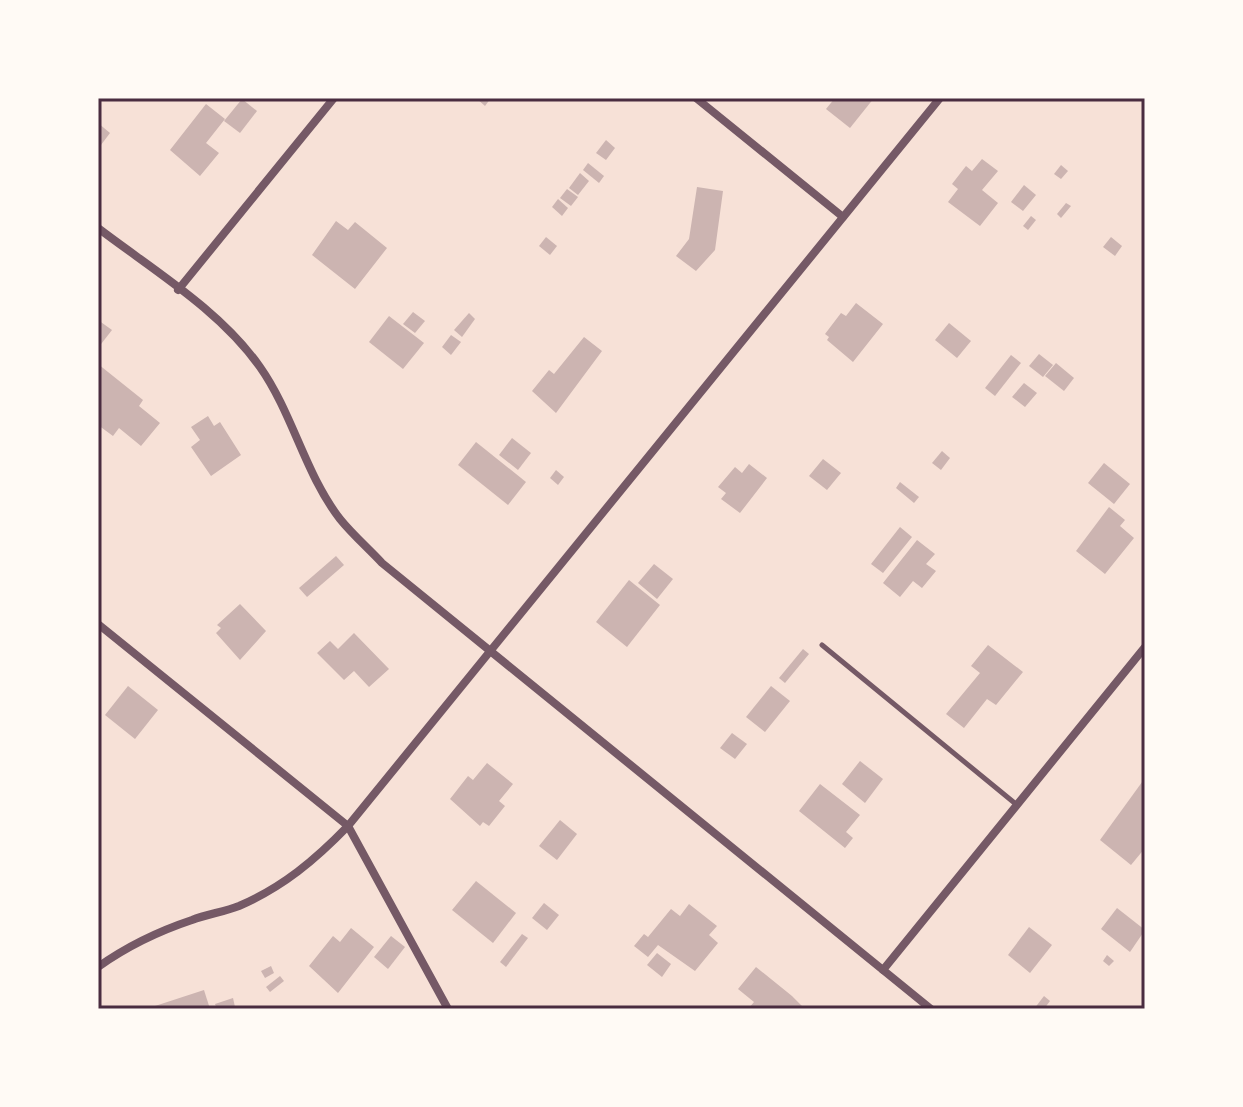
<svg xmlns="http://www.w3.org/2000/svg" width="1243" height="1107" font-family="Karla,sans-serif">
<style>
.building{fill:#ccb4b1}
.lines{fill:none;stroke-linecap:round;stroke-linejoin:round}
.service{stroke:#755966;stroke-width:5}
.minor{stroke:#755966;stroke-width:8}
.neatline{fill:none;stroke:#4a2c40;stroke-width:3}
</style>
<rect width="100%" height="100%" fill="#f7e1d7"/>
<g class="building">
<path d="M476 98H491L485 106Z"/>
<path d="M835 98H874L850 128 826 109Z"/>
<path d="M242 99 257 111 240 133 224 121Z"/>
<path d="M206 104 225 119 206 143 219 153 200 176 170 150Z"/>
<path d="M98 123 110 133 98 149Z"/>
<path d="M606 140 615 148 606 160 596 153Z"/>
<path d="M982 159 998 171 982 190 998 203 980 226 948 202 958 189 952 184 966 166 972 171Z"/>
<path d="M588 163 604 176 599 183 583 170Z"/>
<path d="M1061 165 1068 171 1061 179 1054 174Z"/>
<path d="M580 173 589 181 578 195 569 188Z"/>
<path d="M1024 185 1036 195 1023 211 1011 202Z"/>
<path d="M697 187 723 191 715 250 696 271 676 256 689 239Z"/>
<path d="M567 189 578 197 571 206 560 198Z"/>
<path d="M558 199 568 208 562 216 552 207Z"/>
<path d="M1066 203 1071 206 1061 218 1057 214Z"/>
<path d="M1031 216 1036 220 1028 230 1023 226Z"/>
<path d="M336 221 348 230 355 222 387 248 355 289 312 255Z"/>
<path d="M546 237 557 246 550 255 539 246Z"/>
<path d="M1111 237 1122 246 1115 256 1103 247Z"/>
<path d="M856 303 883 324 853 362 827 340 829 337 825 334 841 313 846 316Z"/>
<path d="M413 312 425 321 415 333 403 324Z"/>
<path d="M469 313 475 319 462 337 454 330Z"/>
<path d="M389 316 424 343 403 369 369 342Z"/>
<path d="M98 320 112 330 98 348Z"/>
<path d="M949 323 971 341 957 358 935 340Z"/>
<path d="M451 335 461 342 451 355 442 347Z"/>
<path d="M584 337 602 351 556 413 532 391 549 370 554 374Z"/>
<path d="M1039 354 1053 365 1043 377 1029 366Z"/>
<path d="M1011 355 1021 363 995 396 985 388Z"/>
<path d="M1056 363 1074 378 1064 391 1045 376Z"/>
<path d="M98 364 143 400 139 406 160 423 141 446 119 428 113 436 98 425Z"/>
<path d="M1024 383 1037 393 1025 407 1012 397Z"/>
<path d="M208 416 214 426 220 422 241 455 211 476 191 447 200 440 191 427Z"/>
<path d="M512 438 531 453 518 470 499 455Z"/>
<path d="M476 442 526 482 508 505 458 465Z"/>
<path d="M942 451 950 458 941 470 932 463Z"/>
<path d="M823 459 841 473 827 490 809 476Z"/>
<path d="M1104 463 1130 484 1114 504 1088 483Z"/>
<path d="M749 464 767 478 740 513 721 499 726 493 718 487 735 467 742 473Z"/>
<path d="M556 470 564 477 558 485 550 478Z"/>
<path d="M900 482 919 497 914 503 896 488Z"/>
<path d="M1109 507 1125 520 1120 526 1134 538 1105 574 1076 551Z"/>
<path d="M900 527 912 537 883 573 871 564Z"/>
<path d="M917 540 935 554 926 564 936 571 922 588 913 581 900 597 883 583Z"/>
<path d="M336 556 344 565 307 597 299 588Z"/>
<path d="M654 564 673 579 657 599 638 583Z"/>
<path d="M629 580 660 605 627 647 596 622Z"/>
<path d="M240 604 266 631 240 660 216 633 221 628 217 625Z"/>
<path d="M354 633 389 669 369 687 354 671 344 680 317 653 330 641 338 649Z"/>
<path d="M988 645 1023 672 996 705 987 699 964 728 946 714 980 673 971 666Z"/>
<path d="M803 649 809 654 785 683 779 678Z"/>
<path d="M128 686 158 710 135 739 105 715Z"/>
<path d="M771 686 790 701 765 732 746 717Z"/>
<path d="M732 733 747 744 735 759 720 748Z"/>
<path d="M860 761 883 779 865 803 842 784Z"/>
<path d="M487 763 513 784 499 801 505 806 489 826 483 822 480 826 450 799 468 776 473 780Z"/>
<path d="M1145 778V848L1131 865 1100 840Z"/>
<path d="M820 784 860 815 846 832 853 838 845 848 799 811Z"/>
<path d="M560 820 577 834 557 860 539 846Z"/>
<path d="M476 881 516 913 493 943 452 910Z"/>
<path d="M544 903 559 915 547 930 532 918Z"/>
<path d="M689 904 717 926 709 935 718 943 695 971 658 945 648 957 634 946 644 934 648 937 671 909 680 916Z"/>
<path d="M1117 908 1145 930 1130 952 1101 929Z"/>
<path d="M1029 927 1052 945 1030 973 1008 955Z"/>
<path d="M351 928 374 947 338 993 309 966 333 936 340 942Z"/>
<path d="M522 934 528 938 506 967 500 962Z"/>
<path d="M391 936 405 947 388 969 374 957Z"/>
<path d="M657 953 671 964 662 977 647 965Z"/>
<path d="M1107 955 1114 961 1109 966 1103 961Z"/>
<path d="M271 966 274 973 265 978 261 971Z"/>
<path d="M756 967 792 996 805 1009H748L754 1002 738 989Z"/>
<path d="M280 976 284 981 270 992 266 987Z"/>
<path d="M204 990 210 1009H156L155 1006Z"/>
<path d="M1044 996 1050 1001 1044 1009H1034Z"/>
<path d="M233 998 235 1007 217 1009 215 1004Z"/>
</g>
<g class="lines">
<path class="service" d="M822 645 1017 805"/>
<g class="minor">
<path d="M696 98 843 217"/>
<path d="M98 228C153 270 220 310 260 367 293 414 305 474 340 519 352 534 368 548 382 563L931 1009"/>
<path d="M178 290 334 98"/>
<path d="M98 624 348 826 448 1009"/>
<path d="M98 967C126 947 159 931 192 920 207 914 224 912 239 906 283 887 315 860 348 826L940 98"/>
<path d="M883 970 1145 647"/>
</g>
</g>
<rect width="1243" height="1107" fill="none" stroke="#fffaf5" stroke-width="200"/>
<rect x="100" y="100" width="1043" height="907" class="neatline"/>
</svg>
